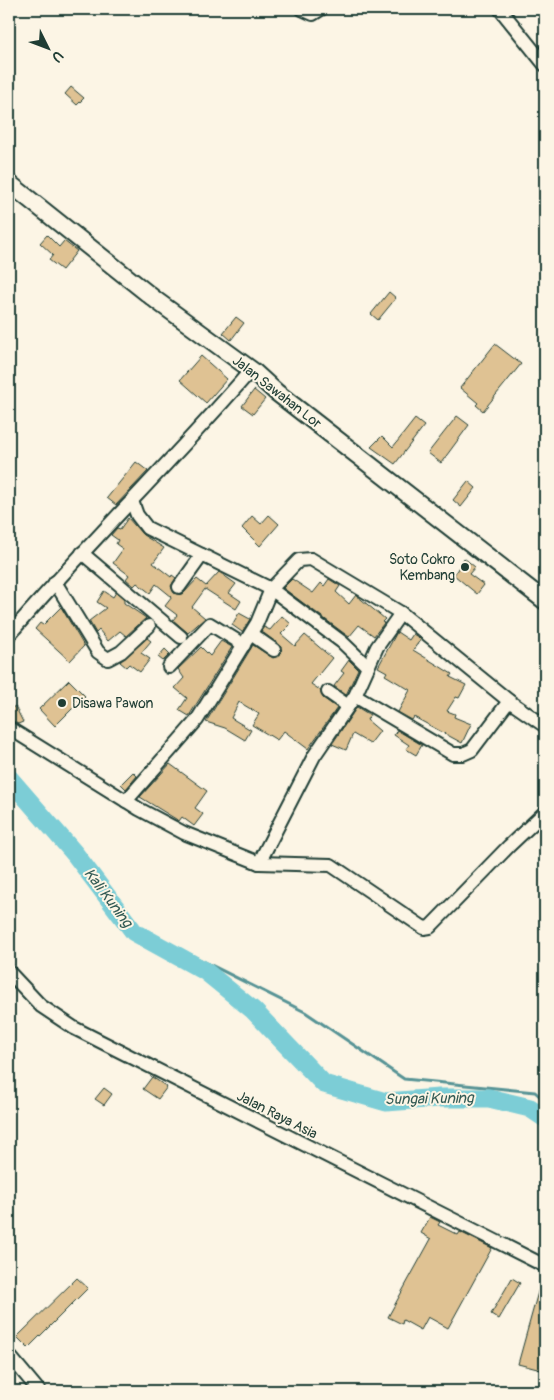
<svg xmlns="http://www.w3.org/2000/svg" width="554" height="1400" viewBox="0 0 554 1400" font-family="Pangolin,sans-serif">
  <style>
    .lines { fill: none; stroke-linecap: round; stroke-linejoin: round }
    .stream { stroke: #579395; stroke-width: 3 }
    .river { stroke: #7ccdd6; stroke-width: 19 }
    .building { fill: #dfc293; stroke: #1f3d34 }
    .minor-casing { stroke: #1f3d34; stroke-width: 16 }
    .major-casing { stroke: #1f3d34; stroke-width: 20 }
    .minor { stroke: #fcf5e5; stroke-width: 12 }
    .major { stroke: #fcf5e5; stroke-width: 16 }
    .poi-dot { fill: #1f3d34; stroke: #fcf5e5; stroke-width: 2 }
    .labels { text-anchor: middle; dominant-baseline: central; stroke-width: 4; stroke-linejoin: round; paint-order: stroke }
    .street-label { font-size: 14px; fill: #1f3d34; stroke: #fcf5e5 }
    .poi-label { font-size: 14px; fill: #1f3d34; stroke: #fcf5e5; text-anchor: end }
    .water-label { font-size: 15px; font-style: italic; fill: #325a54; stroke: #fcf5e5 }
  </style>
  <rect width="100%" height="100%" fill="#fcf5e5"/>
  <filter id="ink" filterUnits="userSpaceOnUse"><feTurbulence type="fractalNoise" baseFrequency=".02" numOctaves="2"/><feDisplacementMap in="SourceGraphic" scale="10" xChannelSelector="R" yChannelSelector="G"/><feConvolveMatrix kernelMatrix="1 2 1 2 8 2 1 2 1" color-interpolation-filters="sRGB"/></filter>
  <g filter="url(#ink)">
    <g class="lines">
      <polyline class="stream" points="132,922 137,928 305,1012 404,1079 535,1092 545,1101"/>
      <polyline class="river" points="9,778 75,854 134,932 205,971 253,1010 324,1084 386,1102 439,1098 489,1098 530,1108 545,1118"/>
    </g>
    <g class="building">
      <polygon points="71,87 84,98 77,105 65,94"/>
      <polygon points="47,235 59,247 64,241 77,251 62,270 49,260 53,255 40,243"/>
      <polygon points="389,292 396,298 378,320 371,314"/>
      <polygon points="236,317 244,323 231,340 223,333"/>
      <polygon points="495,344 521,364 483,411 476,405 478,403 460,388"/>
      <polygon points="201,356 227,379 206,403 180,380"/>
      <polygon points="254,390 265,399 253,414 242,406"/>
      <polygon points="457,416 469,425 441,463 428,453"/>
      <polygon points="415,419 424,426 395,464 371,447 382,436 393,447"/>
      <polygon points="136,462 148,471 116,505 107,498"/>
      <polygon points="468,481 476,488 461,507 453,500"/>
      <polygon points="269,515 279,524 260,546 242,528 252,516 261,524"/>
      <polygon points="128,518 143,535 164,548 153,563 171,577 172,575 176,578 171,586 174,593 183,594 197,579 206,586 219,572 236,584 229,593 241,601 236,609 205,589 192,607 205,618 188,633 173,620 177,615 165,606 172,597 156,584 150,593 137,583 134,586 126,579 129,575 113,563 123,549 116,544 118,540 111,535 117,528 120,529"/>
      <polygon points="464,558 475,567 469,574 484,585 477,594 454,575"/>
      <polygon points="292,579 313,593 321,583 324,586 329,579 340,586 336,592 349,604 356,595 385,619 382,622 384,623 374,636 359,625 349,637 283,588"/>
      <polygon points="104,591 113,597 116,592 124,599 124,603 146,618 126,636 120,631 108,641 99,630 96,633 89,621 106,608 97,602"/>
      <polygon points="61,607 84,646 70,661 35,629 40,623 43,625"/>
      <polygon points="239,613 250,619 242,632 232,625"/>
      <polygon points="282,616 291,624 281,634 295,646 305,635 332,658 311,684 320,690 323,698 337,708 308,749 284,731 277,740 252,725 259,714 239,702 231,718 251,730 245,740 225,728 206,722 253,645 273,658 280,655 281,646 261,631 264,627 270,630"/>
      <polygon points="397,632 409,640 413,634 421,639 413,650 452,674 450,677 466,685 459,698 456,697 447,711 455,714 454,717 471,724 462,743 414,717 412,720 398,712 410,690 385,675 387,672 378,667"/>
      <polygon points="147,638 151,641 141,653 150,659 140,672 129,664 126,667 120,662"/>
      <polygon points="221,641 232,647 189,716 179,710 187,698 175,688 184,678 178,669 201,647 210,656"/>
      <polygon points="165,649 170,654 163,661 158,657"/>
      <polygon points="349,660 358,669 346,695 334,686 344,673 341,671"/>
      <polygon points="69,680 85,696 55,726 39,709"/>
      <polygon points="15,706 23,722 18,724 13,721 9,713 9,710"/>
      <polygon points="357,707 370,715 367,720 380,731 370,744 353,734 346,750 332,744"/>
      <polygon points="397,730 422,745 416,755 406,749 409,745 394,735"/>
      <polygon points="170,764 207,791 195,808 203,814 194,826 182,817 179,821 140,797"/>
      <polygon points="133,772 137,776 126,789 121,784"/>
      <polygon points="152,1077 167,1087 158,1099 143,1089"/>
      <polygon points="104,1088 112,1094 104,1105 95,1099"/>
      <polygon points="430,1217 440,1222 438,1225 458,1235 460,1232 492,1248 448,1328 428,1317 421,1330 403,1320 402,1324 388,1317 431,1239 421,1233"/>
      <polygon points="543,1274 545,1274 545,1371 518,1364"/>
      <polygon points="77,1278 88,1288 28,1348 17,1337"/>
      <polygon points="512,1278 520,1283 499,1319 491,1314"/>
    </g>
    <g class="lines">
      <g class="minor-casing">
        <g id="minor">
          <polyline points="302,9 313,14 321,9"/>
          <polyline points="500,9 545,65"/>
          <polyline points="132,501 137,515 147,528 271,589 299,560 311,559 401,613 509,701 545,726"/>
          <polyline points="82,553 181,637"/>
          <polyline points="55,582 98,652 108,659 121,652 149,626"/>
          <polyline points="179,587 202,555"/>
          <polyline points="251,634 274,650"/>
          <path d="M9 635C87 544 173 461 251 370"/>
          <polyline points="169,667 210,624 244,645"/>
          <polyline points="328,692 348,706"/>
          <polyline points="355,696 453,754 463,754 472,750 509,701"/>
          <polyline points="9,728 139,809 184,833 259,863 331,865 424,928 430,927 509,846 545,812"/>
          <polyline points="126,801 197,720 257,623 271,589 342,642 368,667"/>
          <polyline points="259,863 314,756 355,696 377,647 401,613"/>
          <polyline points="9,972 41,1006 74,1028 545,1266"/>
          <polyline points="9,1355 39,1391"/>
        </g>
      </g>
      <g class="major-casing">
        <polyline id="major" points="9,183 157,301 253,371 276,392 545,601"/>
      </g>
      <use href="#minor" class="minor"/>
      <use href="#major" class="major"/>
    </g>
  </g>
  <g class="poi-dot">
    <circle cx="465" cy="567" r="5"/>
    <circle cx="62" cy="703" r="5"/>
  </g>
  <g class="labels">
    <g class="street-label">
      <text transform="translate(277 392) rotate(38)">Jalan Sawahan Lor</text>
      <text transform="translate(277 1115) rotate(27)">Jalan Raya Asia</text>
    </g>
    <g class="poi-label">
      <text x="455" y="559">Soto Cokro<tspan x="455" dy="16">Kembang</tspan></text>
      <text x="72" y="703" text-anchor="start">Disawa Pawon</text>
    </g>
    <g class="water-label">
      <text transform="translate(108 898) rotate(53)">Kali Kuning</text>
      <text transform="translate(429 1099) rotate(-1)">Sungai Kuning</text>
    </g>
  </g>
  <rect width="554" height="1400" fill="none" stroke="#fcf5e5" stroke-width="30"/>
  <rect x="15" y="15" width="524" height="1370" fill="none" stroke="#1f3d34" stroke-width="2" filter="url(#ink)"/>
  <g transform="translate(48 48) rotate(132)" stroke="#fcf5e5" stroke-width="4" paint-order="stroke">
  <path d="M0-4L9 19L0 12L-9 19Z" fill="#1f3d34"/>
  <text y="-8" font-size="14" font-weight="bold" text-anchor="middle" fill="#1f3d34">U</text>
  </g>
</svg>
